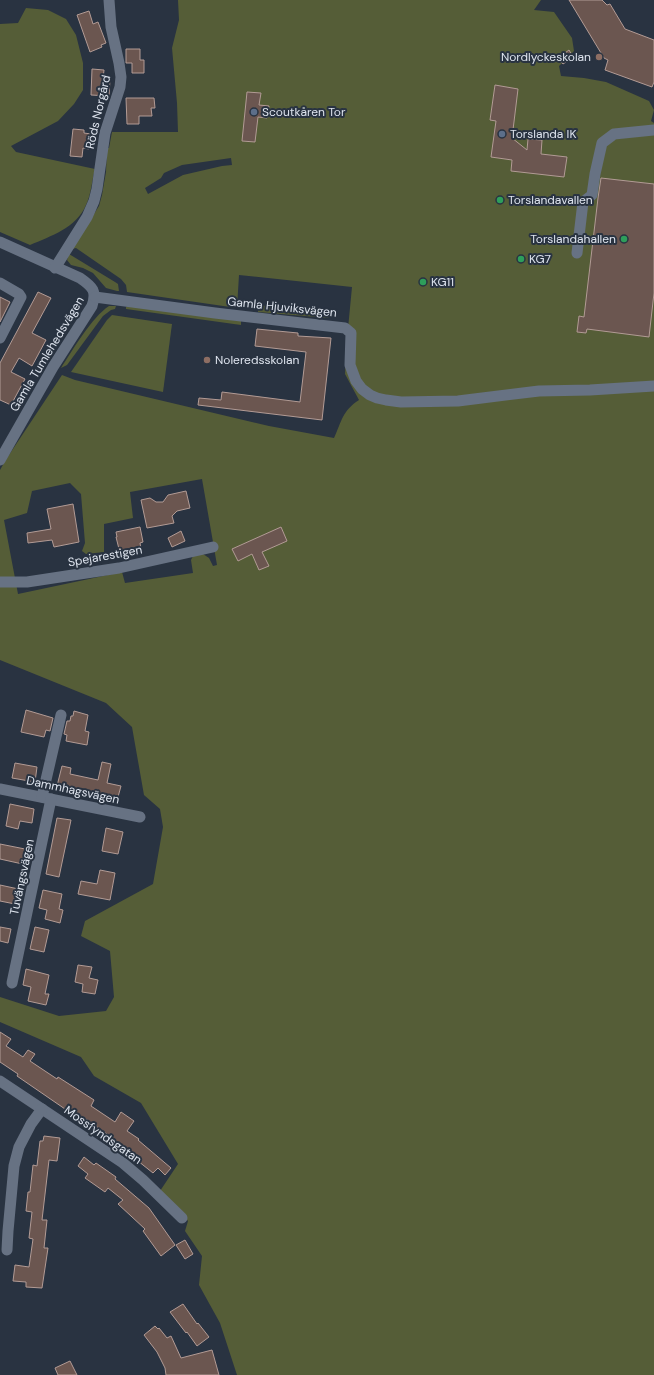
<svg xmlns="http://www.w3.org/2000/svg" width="654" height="1375" viewBox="0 0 654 1375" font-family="'DM Sans',sans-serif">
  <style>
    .green { fill: #555d37; fill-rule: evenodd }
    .building { fill: #6b5650; stroke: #b29b95 }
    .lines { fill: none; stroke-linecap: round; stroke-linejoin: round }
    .minor { stroke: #677283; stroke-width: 11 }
    .education-dot { fill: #8d6e63; stroke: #293341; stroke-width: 1.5 }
    .service-dot { fill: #5c6f8a; stroke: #293341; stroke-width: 1.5 }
    .leisure-dot { fill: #2e9e5b; stroke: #293341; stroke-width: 1.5 }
    .labels { text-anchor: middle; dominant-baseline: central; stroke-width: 4; stroke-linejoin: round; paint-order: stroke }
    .poi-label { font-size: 12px; fill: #dee4ee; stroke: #293341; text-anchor: start }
    .street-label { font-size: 12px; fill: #dee4ee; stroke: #293341 }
  </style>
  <rect width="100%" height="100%" fill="#293341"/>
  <g class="green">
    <path d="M178 0H541L534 10 554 12 572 38 574 51 559 66 561 76 584 78 606 82 649 101 654 110 651 121 654 123V1375H237L220 1323 199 1285 202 1256 185 1231 188 1221 160 1191 178 1164 141 1103 94 1076 81 1057 0 1022V997L59 1016 106 1011 114 997 110 951 81 936 85 921 153 884 163 827 160 809 144 795 132 727 106 703 0 660V470L5 461 62 375 75 380 269 426 334 438C342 421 342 411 359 400L345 374 347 339 352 287 239 275 237 308 127 292 126 285 121 279 76 248 72 249 99 206 102 195 106 172 107 148H109L112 132H178L177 103 172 48 179 20ZM231 158 232 165 222 166 183 175 148 194 145 188 161 178 164 173 182 165ZM202 479 217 565 213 566 209 558 203 554 193 556 191 560 193 573 125 583 122 572 18 594 4 520 27 513 32 491 70 483 81 494 85 543 82 551 86 554 104 552V524L133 518 130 492Z"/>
    <path d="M26 8 48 10 66 19 76 35 83 63V90L74 104 58 121 11 146 16 152 95 169C92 180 91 195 86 205 76 228 51 236 30 245L0 232V24L18 23Z"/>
    <polygon points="69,254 115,282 118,284 119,291 117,291 106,288 93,273 83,268 71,265 67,260"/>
    <polygon points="258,305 330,313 328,318 258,312"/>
    <path d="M109 306H116L115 309 111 310 103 316 67 365 61 368C72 351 92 317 109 306Z"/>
    <polygon points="128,306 241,321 241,325 126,309 126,307"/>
    <polygon points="112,315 172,324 163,392 71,372 107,320"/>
  </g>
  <g class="building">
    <polygon points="569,0 602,0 607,5 610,4 625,29 654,40 654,82 652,87 605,70 608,60 604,58"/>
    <polygon points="89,11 93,24 98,22 106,43 101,45 102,47 90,52 77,15"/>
    <polygon points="126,49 140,49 140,60 144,60 144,73 132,73 132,63 126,63"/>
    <polygon points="569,50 573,57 563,64 558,58"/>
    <polygon points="92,69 104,70 103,79 110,79 109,96 91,95"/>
    <polygon points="495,85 518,89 512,138 527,150 528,139 542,140 541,154 567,157 564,177 511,171 512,160 491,157 496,121 490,120"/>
    <polygon points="247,92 261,93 259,105 269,106 267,118 258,117 255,142 242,141"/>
    <polygon points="126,98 154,98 155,108 151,108 152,116 139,116 139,124 127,124"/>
    <polygon points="73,129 84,130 84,133 91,134 89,149 83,148 82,157 70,156"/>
    <polygon points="601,178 654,184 654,293 649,337 587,329 586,333 577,332 579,316 584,317 598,198"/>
    <polygon points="38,292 51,298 32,333 46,340 32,366 19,358 11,372 25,379 11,405 0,400 0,363"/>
    <polygon points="0,297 10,302 0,322"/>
    <polygon points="257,329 298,333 298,336 331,338 322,420 198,405 199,398 221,400 222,392 300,402 306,352 255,346"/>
    <polygon points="186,491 190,508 177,511 172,516 174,523 147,528 141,500 150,498 156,502 163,502 168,495"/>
    <polygon points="73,504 79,542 54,547 52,540 28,543 27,533 51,529 47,509"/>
    <polygon points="140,527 143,542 140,543 141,549 120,553 116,537 117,537 116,532"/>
    <polygon points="281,527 287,541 262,552 269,566 259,570 252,554 238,561 232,549"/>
    <polygon points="181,531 185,541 172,547 168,538"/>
    <polygon points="26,710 53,718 50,731 46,730 44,737 21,732"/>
    <polygon points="74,711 88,715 85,731 89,732 87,745 66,741 67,735 64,734 67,721 70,721 71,716 73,716"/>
    <polygon points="102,762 111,764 107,783 121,786 118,797 57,786 62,766 71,768 70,774 98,780"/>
    <polygon points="15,763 37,767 35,782 12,778"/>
    <polygon points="10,804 34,809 32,823 20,821 18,829 6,826"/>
    <polygon points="57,818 71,820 59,877 46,874"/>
    <polygon points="106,828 123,832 118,854 102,851"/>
    <polygon points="0,844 30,850 27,865 0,859"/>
    <polygon points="100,870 115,873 110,900 78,894 81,881 97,884"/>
    <polygon points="0,885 23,890 20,905 0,901"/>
    <polygon points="43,890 62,894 59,909 63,910 60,923 45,919 47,910 39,908"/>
    <polygon points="0,927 11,929 8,943 0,941"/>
    <polygon points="35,927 49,930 44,952 30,949"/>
    <polygon points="78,965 92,967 89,978 98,980 95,994 82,992 83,984 75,982"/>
    <polygon points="26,969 49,975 45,994 49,994 46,1005 28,1001 31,987 23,985"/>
    <polygon points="0,1032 11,1039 6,1046 23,1057 28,1050 35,1054 30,1061 57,1079 58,1077 94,1100 91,1106 115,1122 121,1112 134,1121 127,1131 139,1139 138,1140 171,1168 165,1175 158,1168 153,1173 138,1161 139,1160 105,1138 107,1134 83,1117 81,1120 17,1076 18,1074 0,1062"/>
    <polygon points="44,1136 60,1138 57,1161 49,1160 42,1220 47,1220 44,1248 48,1248 42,1288 26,1287 26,1282 13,1281 15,1265 29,1267 33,1239 29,1238 32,1212 26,1211 28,1192 30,1192 33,1165 37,1166 40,1141 43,1141"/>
    <polygon points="84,1157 94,1165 96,1163 116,1177 115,1179 149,1208 175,1245 161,1256 143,1231 145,1229 118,1204 123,1200 108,1188 105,1192 85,1178 88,1174 78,1166"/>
    <polygon points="185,1240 193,1254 185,1259 176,1245"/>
    <polygon points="183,1304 197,1324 198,1323 209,1337 197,1346 187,1332 186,1333 170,1312"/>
    <polygon points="155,1326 158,1329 159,1328 167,1338 171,1336 181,1358 212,1350 219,1375 166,1375 165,1368 157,1352 144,1335"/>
    <polygon points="70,1361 77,1375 58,1375 55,1368"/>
  </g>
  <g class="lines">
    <g class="minor">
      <path d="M0 242 80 278C93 287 97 291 92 306L53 367 0 460"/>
      <polyline points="577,253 583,202 592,195 595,174 602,143 614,134 654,130"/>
      <polyline points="55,268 87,217 94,201 97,189 105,133 120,87 121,77 119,63 111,27 109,0"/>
      <polyline points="0,283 19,294 21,297 0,338"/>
      <polyline points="95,297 215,313 345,328 351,333 350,365 356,381 362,389 370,395 377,398 386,400 401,402 458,401 539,391 590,390 654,386"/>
      <polyline points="0,582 27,582 119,568 213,547"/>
      <polyline points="0,789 140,817"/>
      <polyline points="42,797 61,715"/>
      <polyline points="12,983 51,799"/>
      <polyline points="0,1081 123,1163 143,1180 182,1218"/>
      <polyline points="7,1250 8,1231 14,1166 19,1147 31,1124 42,1109"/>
    </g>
  </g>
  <g class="education-dot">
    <circle cx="599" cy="57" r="4"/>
    <circle cx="207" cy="360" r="4"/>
  </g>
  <g class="service-dot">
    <circle cx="254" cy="112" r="4"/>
    <circle cx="502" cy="134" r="4"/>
  </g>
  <g class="leisure-dot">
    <circle cx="500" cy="200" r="4"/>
    <circle cx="624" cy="239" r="4"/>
    <circle cx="521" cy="259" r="4"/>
    <circle cx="423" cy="282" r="4"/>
  </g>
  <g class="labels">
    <g class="poi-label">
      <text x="591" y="57" text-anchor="end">Nordlyckeskolan</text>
      <text x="262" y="112">Scoutkåren Tor</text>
      <text x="510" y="134">Torslanda IK</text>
      <text x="508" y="200">Torslandavallen</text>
      <text x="616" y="239" text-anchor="end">Torslandahallen</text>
      <text x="529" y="259">KG7</text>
      <text x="431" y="282">KG11</text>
      <text x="215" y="360">Noleredsskolan</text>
    </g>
    <g class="street-label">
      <text transform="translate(98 112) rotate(-77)">Röds Norgård</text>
      <text transform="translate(282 307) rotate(6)">Gamla Hjuviksvägen</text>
      <text transform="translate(47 354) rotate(-59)">Gamla Tumlehedsvägen</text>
      <text transform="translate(105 556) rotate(-10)">Spejarestigen</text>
      <text transform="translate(73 790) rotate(12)">Dammhagsvägen</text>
      <text transform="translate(22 877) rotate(-78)">Tuvängsvägen</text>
      <text transform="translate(103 1135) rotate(35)">Mossfyndsgatan</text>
    </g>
  </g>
</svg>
